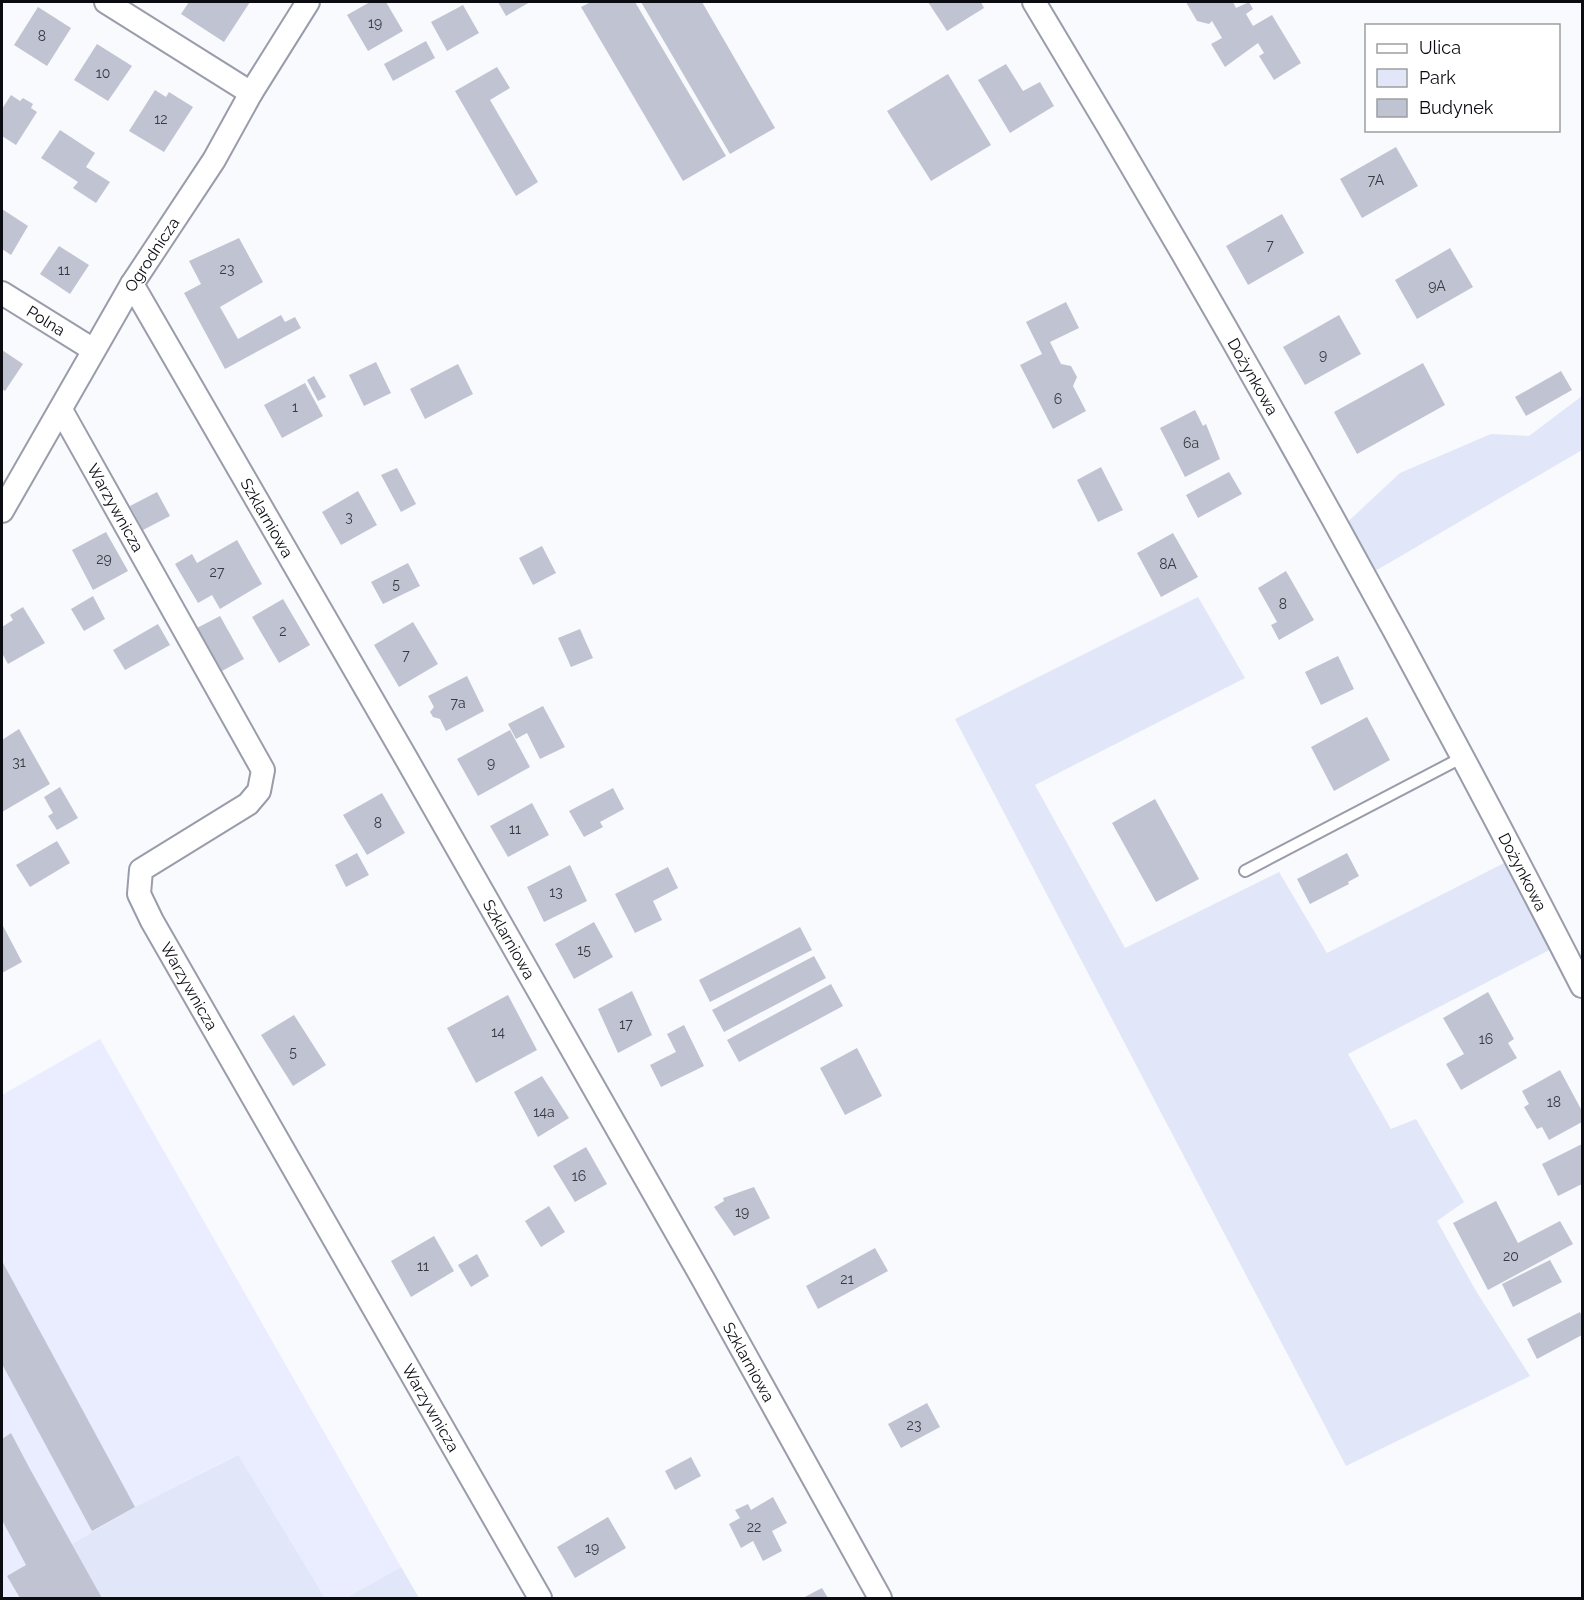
<svg xmlns="http://www.w3.org/2000/svg" width="1584" height="1600" viewBox="0 0 1584 1600" font-family="Raleway,sans-serif">
  <style>
    .built { fill: #e9edff }
    .green { fill: #e1e6f8 }
    .building { fill: #c0c4d2 }
    .lines { fill: none; stroke-linecap: round; stroke-linejoin: round }
    .lane-casing { stroke: #999caa; stroke-width: 14 }
    .street-casing { stroke: #999caa; stroke-width: 26 }
    .lane { stroke: #fff; stroke-width: 10 }
    .street { stroke: #fff; stroke-width: 22 }
    .labels { text-anchor: middle; dominant-baseline: central; stroke-width: 5; stroke-linejoin: round; paint-order: stroke }
    .number-label { font-size: 14px; fill: #383a41 }
    .street-label { font-size: 16px; fill: #0b0c11; stroke: #fff }
  </style>
  <rect width="100%" height="100%" fill="#f9fafd"/>
  <polygon class="built" points="100,1039 401,1567 346,1598 325,1598 237,1455 135,1507 72,1544 102,1598 2,1598 2,1095"/>
  <g class="green">
    <polygon points="1582,396 1582,450 1365,577 1339,530 1400,473 1491,434 1529,436"/>
    <polygon points="1198,597 1245,678 1035,785 1125,948 1279,872 1327,953 1516,857 1561,944 1348,1054 1391,1129 1416,1119 1464,1202 1437,1221 1476,1291 1530,1376 1346,1466 955,719"/>
    <polygon points="238,1455 325,1598 102,1598 72,1544 135,1507"/>
    <polygon points="401,1567 419,1598 346,1598"/>
  </g>
  <g class="building">
    <polygon points="189,2 250,2 224,42 181,14"/>
    <polygon points="370,2 386,2 403,31 368,51 347,15"/>
    <polygon points="498,2 530,2 506,16"/>
    <polygon points="591,2 635,2 726,156 683,181 581,7"/>
    <polygon points="641,2 702,2 775,128 730,154"/>
    <polygon points="928,2 981,2 984,8 947,31"/>
    <polygon points="1186,2 1233,2 1236,8 1249,2 1253,9 1246,14 1253,26 1272,15 1301,63 1274,80 1259,56 1264,53 1258,43 1225,67 1211,44 1222,38 1212,21 1209,24 1197,21"/>
    <polygon points="463,5 479,33 447,51 431,22"/>
    <polygon points="38,7 71,28 47,66 14,45"/>
    <polygon points="426,41 435,58 393,81 384,64"/>
    <polygon points="97,44 132,66 108,101 74,80"/>
    <polygon points="1006,64 1023,91 1040,82 1054,106 1010,133 978,80"/>
    <polygon points="497,67 510,88 490,100 538,182 516,196 455,91"/>
    <polygon points="948,74 991,145 931,181 887,111"/>
    <polygon points="155,90 166,97 169,92 193,107 164,152 129,131"/>
    <polygon points="11,95 20,101 23,98 33,104 31,108 37,112 16,145 2,136 2,109"/>
    <polygon points="60,130 95,153 86,167 110,182 96,203 73,188 78,182 41,158"/>
    <polygon points="1396,147 1418,186 1362,218 1340,179"/>
    <polygon points="2,209 28,226 11,255 2,249"/>
    <polygon points="1282,214 1304,253 1248,285 1226,246"/>
    <polygon points="239,238 263,282 220,307 238,339 281,315 285,322 295,317 301,328 225,369 184,293 201,284 189,261"/>
    <polygon points="59,246 89,265 70,294 40,274"/>
    <polygon points="1450,248 1473,287 1417,319 1395,280"/>
    <polygon points="1066,302 1079,328 1050,342 1061,364 1071,366 1077,377 1073,386 1086,411 1053,429 1020,365 1042,354 1026,322"/>
    <polygon points="1339,315 1361,354 1305,385 1283,347"/>
    <polygon points="2,350 23,364 5,391 2,389"/>
    <polygon points="376,362 391,393 364,406 349,375"/>
    <polygon points="1423,363 1445,405 1357,454 1334,412"/>
    <polygon points="458,364 473,394 425,419 410,389"/>
    <polygon points="1561,371 1572,390 1526,416 1515,397"/>
    <polygon points="314,376 326,397 318,401 307,380"/>
    <polygon points="305,383 323,416 282,438 264,405"/>
    <polygon points="1195,410 1203,426 1206,424 1220,459 1185,477 1160,428"/>
    <polygon points="1101,467 1123,510 1098,522 1077,480"/>
    <polygon points="397,468 416,504 401,512 381,475"/>
    <polygon points="1229,472 1242,494 1198,518 1186,495"/>
    <polygon points="358,491 377,525 341,545 322,512"/>
    <polygon points="157,492 170,516 143,530 130,506"/>
    <polygon points="106,532 128,571 93,590 72,550"/>
    <polygon points="1173,533 1198,577 1161,597 1137,553"/>
    <polygon points="237,540 262,584 220,609 212,595 198,603 175,564 192,554 197,563"/>
    <polygon points="542,546 556,573 533,585 519,558"/>
    <polygon points="408,563 420,586 383,604 371,582"/>
    <polygon points="1286,571 1314,620 1279,640 1271,625 1277,622 1258,588"/>
    <polygon points="93,596 105,619 84,631 71,609"/>
    <polygon points="283,599 310,645 279,663 252,617"/>
    <polygon points="23,607 45,643 8,664 2,653 2,627 13,620 10,615"/>
    <polygon points="220,616 244,659 222,671 197,628"/>
    <polygon points="413,622 438,664 399,687 374,645"/>
    <polygon points="158,624 170,645 125,670 113,650"/>
    <polygon points="580,629 593,658 571,667 558,638"/>
    <polygon points="1338,656 1354,689 1321,705 1305,672"/>
    <polygon points="467,676 484,711 446,731 440,719 433,717 430,712 434,707 428,696"/>
    <polygon points="543,706 565,747 540,759 527,733 516,739 508,724"/>
    <polygon points="1367,717 1390,760 1334,791 1311,747"/>
    <polygon points="19,729 50,784 2,812 2,740"/>
    <polygon points="510,730 530,767 478,796 457,759"/>
    <polygon points="60,787 78,818 57,830 48,816 53,813 44,797"/>
    <polygon points="613,788 624,809 600,822 603,827 584,837 569,811"/>
    <polygon points="382,793 405,833 367,855 343,815"/>
    <polygon points="1155,799 1199,879 1156,902 1112,823"/>
    <polygon points="532,803 549,835 508,857 490,826"/>
    <polygon points="57,841 70,863 30,887 16,865"/>
    <polygon points="357,853 369,875 346,887 335,865"/>
    <polygon points="1347,853 1359,876 1348,882 1349,884 1310,904 1297,879"/>
    <polygon points="570,865 587,901 544,922 527,887"/>
    <polygon points="668,867 678,888 653,901 662,920 635,933 615,894"/>
    <polygon points="594,922 613,957 574,979 555,944"/>
    <polygon points="2,924 22,962 2,973"/>
    <polygon points="800,927 812,950 710,1002 699,980"/>
    <polygon points="814,956 826,978 724,1032 712,1010"/>
    <polygon points="831,984 843,1006 739,1062 727,1040"/>
    <polygon points="632,991 652,1035 618,1053 598,1009"/>
    <polygon points="1488,992 1514,1039 1508,1043 1517,1058 1461,1090 1446,1064 1464,1054 1443,1018"/>
    <polygon points="508,995 537,1050 476,1083 447,1028"/>
    <polygon points="294,1015 326,1065 293,1086 261,1035"/>
    <polygon points="684,1025 704,1066 661,1087 650,1065 676,1052 667,1034"/>
    <polygon points="857,1048 882,1096 845,1115 820,1068"/>
    <polygon points="1560,1070 1582,1111 1582,1122 1549,1140 1542,1127 1537,1129 1524,1107 1529,1104 1522,1091"/>
    <polygon points="542,1076 569,1118 538,1137 514,1092"/>
    <polygon points="1582,1144 1582,1184 1558,1196 1542,1164"/>
    <polygon points="586,1147 607,1184 575,1202 553,1166"/>
    <polygon points="754,1187 770,1218 734,1236 714,1207 724,1201 723,1198"/>
    <polygon points="1496,1201 1518,1243 1560,1221 1573,1244 1488,1290 1453,1223"/>
    <polygon points="549,1206 565,1232 541,1247 525,1221"/>
    <polygon points="434,1236 454,1271 411,1297 391,1261"/>
    <polygon points="875,1248 888,1271 818,1309 806,1286"/>
    <polygon points="477,1254 489,1276 471,1287 458,1265"/>
    <polygon points="1550,1260 1562,1282 1513,1307 1502,1284"/>
    <polygon points="2,1261 135,1507 92,1531 2,1364"/>
    <polygon points="1580,1312 1582,1317 1582,1335 1537,1359 1527,1339"/>
    <polygon points="927,1403 940,1427 901,1448 888,1424"/>
    <polygon points="11,1433 30,1469 102,1598 20,1598 7,1576 26,1565 2,1520 2,1439"/>
    <polygon points="691,1457 701,1476 675,1490 665,1471"/>
    <polygon points="773,1497 787,1523 772,1531 782,1551 763,1561 753,1541 741,1548 729,1524 740,1518 735,1510 748,1504 751,1510"/>
    <polygon points="608,1517 626,1548 575,1578 557,1547"/>
    <polygon points="822,1588 828,1598 803,1598 818,1590"/>
  </g>
  <g class="lines">
    <g class="lane-casing">
      <polyline id="lane" points="1245,871 1463,757"/>
    </g>
    <g class="street-casing">
      <g id="street">
        <polyline points="106,2 251,93"/>
        <path id="s1" d="M1034 2C1228 323 1411 652 1582 986"/>
        <path id="s2" d="M132 284 406 758 703 1279 880 1598"/>
        <path id="s3" d="M2 293 92 349"/>
        <path id="s4" d="M61 410 263 770 259 791 248 804 141 870 139 894 152 921 540 1598"/>
        <path id="s5" d="M2 511 132 284 214 160 251 93 308 2"/>
      </g>
    </g>
    <use href="#lane" class="lane"/>
    <use href="#street" class="street"/>
  </g>
  <g class="labels">
    <g class="number-label">
      <text x="375" y="23">19</text>
      <text x="42" y="36">8</text>
      <text x="103" y="73">10</text>
      <text x="161" y="119">12</text>
      <text x="1376" y="180">7A</text>
      <text x="1270" y="245">7</text>
      <text x="227" y="269">23</text>
      <text x="64" y="270">11</text>
      <text x="1437" y="286">9A</text>
      <text x="1323" y="355">9</text>
      <text x="1058" y="399">6</text>
      <text x="295" y="407">1</text>
      <text x="1191" y="443">6a</text>
      <text x="349" y="517">3</text>
      <text x="104" y="559">29</text>
      <text x="1168" y="564">8A</text>
      <text x="217" y="572">27</text>
      <text x="396" y="584">5</text>
      <text x="1283" y="604">8</text>
      <text x="283" y="631">2</text>
      <text x="406" y="655">7</text>
      <text x="458" y="703">7a</text>
      <text x="19" y="762">31</text>
      <text x="491" y="763">9</text>
      <text x="378" y="823">8</text>
      <text x="515" y="829">11</text>
      <text x="556" y="892">13</text>
      <text x="584" y="950">15</text>
      <text x="626" y="1024">17</text>
      <text x="498" y="1032">14</text>
      <text x="1486" y="1039">16</text>
      <text x="293" y="1052">5</text>
      <text x="1554" y="1102">18</text>
      <text x="544" y="1112">14a</text>
      <text x="579" y="1176">16</text>
      <text x="742" y="1212">19</text>
      <text x="1511" y="1256">20</text>
      <text x="423" y="1266">11</text>
      <text x="847" y="1279">21</text>
      <text x="914" y="1425">23</text>
      <text x="754" y="1527">22</text>
      <text x="592" y="1548">19</text>
    </g>
    <g class="street-label">
      <text stroke="none"><textPath href="#s5" startOffset="297">Ogrodnicza</textPath></text>
      <text stroke="none"><textPath href="#s3" startOffset="52">Polna</textPath></text>
      <text stroke="none"><textPath href="#s1" startOffset="434">Dożynkowa</textPath></text>
      <text stroke="none"><textPath href="#s4" startOffset="112">Warzywnicza</textPath></text>
      <text stroke="none"><textPath href="#s2" startOffset="270">Szklarniowa</textPath></text>
      <text stroke="none"><textPath href="#s1" startOffset="998">Dożynkowa</textPath></text>
      <text stroke="none"><textPath href="#s2" startOffset="756">Szklarniowa</textPath></text>
      <text stroke="none"><textPath href="#s4" startOffset="706">Warzywnicza</textPath></text>
      <text stroke="none"><textPath href="#s2" startOffset="1242">Szklarniowa</textPath></text>
      <text stroke="none"><textPath href="#s4" startOffset="1192">Warzywnicza</textPath></text>
    </g>
  </g>
  <rect width="1584" height="1600" fill="none" stroke="#0b0c11" stroke-width="6"/>
  <rect x="1365" y="24" width="195" height="108" fill="#ffffff" stroke="#9d9ea0" stroke-width="1.5"/>
  <rect x="1377" y="44" width="30" height="9" fill="#ffffff" stroke="#9d9ea0" stroke-width="1.5"/>
  <text x="1419" y="54" font-size="18" fill="#0b0c11">Ulica</text>
  <rect x="1377" y="69" width="30" height="18" fill="#e1e6f8" stroke="#9d9ea0" stroke-width="1.5"/>
  <text x="1419" y="84" font-size="18" fill="#0b0c11">Park</text>
  <rect x="1377" y="99" width="30" height="18" fill="#c0c4d2" stroke="#9d9ea0" stroke-width="1.5"/>
  <text x="1419" y="114" font-size="18" fill="#0b0c11">Budynek</text>
</svg>
